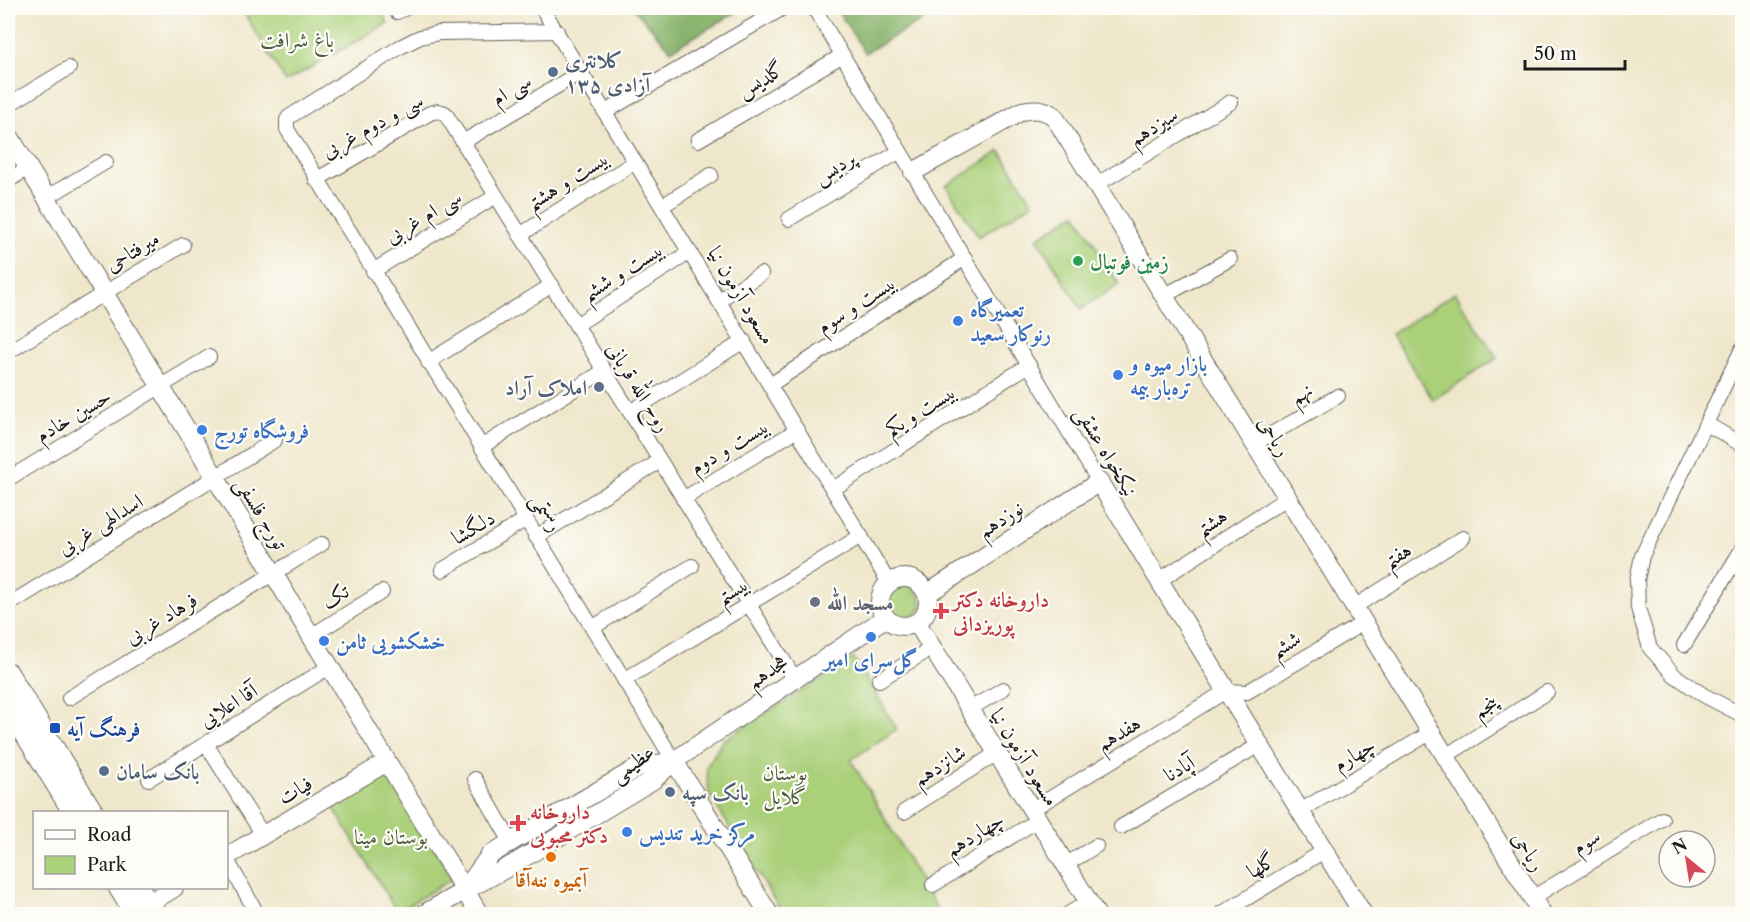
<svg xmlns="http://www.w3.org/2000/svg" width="1750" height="922" viewBox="0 0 1750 922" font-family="'Libre Caslon Text',Amiri,serif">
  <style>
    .green { fill: #aad07a; stroke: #63764b; stroke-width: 1.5 }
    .forest { fill: #87b26a; stroke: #526743; stroke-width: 1.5 }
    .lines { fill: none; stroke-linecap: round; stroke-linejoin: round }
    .minor-casing { stroke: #666359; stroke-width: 16 }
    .tertiary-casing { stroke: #666359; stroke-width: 20 }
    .secondary-casing { stroke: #666359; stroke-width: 22 }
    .minor { stroke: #fff; stroke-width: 14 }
    .tertiary { stroke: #fff; stroke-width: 18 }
    .secondary { stroke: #fff; stroke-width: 20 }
    .service-dot { fill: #5c6f8a; stroke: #fdfcf7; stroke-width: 2 }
    .leisure-dot { fill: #2e9e5b; stroke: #fdfcf7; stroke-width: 2 }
    .shop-dot { fill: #3f7fe0; stroke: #fdfcf7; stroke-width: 2 }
    .worship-dot { fill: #6b7280; stroke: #fdfcf7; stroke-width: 2 }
    .health-dot { fill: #e0444e; stroke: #fdfcf7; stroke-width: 2 }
    .transit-dot { fill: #1a4fb4; stroke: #fdfcf7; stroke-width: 2 }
    .food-dot { fill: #e8710a; stroke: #fdfcf7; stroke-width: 2 }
    .labels { text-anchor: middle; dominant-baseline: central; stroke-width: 4.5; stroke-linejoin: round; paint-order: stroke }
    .park-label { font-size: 21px; fill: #4e5b3d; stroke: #fdfcf7 }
    .service-label { font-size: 21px; font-weight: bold; fill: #4e5e75; stroke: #fdfcf7; text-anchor: start }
    .street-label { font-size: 21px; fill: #1c1c1c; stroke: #fdfcf7 }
    .leisure-label { font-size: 21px; font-weight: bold; fill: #27864d; stroke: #fdfcf7; text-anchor: start }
    .shop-label { font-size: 21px; font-weight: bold; fill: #366cbe; stroke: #fdfcf7; text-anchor: start }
    .health-label { font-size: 21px; font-weight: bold; fill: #be3a42; stroke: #fdfcf7; text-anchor: start }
    .worship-label { font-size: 21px; font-weight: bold; fill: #5b616d; stroke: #fdfcf7; text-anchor: start }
    .transit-label { font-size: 21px; font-weight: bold; fill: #164399; stroke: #fdfcf7; text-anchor: start }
    .food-label { font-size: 21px; font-weight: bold; fill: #c56008; stroke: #fdfcf7 }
  </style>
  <rect width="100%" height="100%" fill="#fdfcf7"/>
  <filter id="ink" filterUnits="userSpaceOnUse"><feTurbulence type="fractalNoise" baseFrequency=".0167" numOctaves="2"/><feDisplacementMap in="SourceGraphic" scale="12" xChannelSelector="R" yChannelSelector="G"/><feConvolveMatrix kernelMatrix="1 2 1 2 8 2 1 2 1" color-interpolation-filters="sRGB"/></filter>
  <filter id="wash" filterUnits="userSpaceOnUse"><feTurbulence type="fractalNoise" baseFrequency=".008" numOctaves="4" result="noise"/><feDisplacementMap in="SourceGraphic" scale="24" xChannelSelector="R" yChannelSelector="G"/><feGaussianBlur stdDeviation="1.35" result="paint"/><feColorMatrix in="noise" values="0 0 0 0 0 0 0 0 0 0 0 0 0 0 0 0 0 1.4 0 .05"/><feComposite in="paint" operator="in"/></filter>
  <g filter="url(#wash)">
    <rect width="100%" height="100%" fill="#efe7cb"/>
    <g class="green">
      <polygon points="241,8 379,8 388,23 286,82"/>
      <polygon points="1000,151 1033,203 979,237 946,186"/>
      <polygon points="1076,213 1119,284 1081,309 1037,238"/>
      <polygon points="1455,293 1497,358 1433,400 1391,334"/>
      <circle cx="904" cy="602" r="17"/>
      <polygon points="854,658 897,729 851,760 940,914 783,914 709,794 706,768 723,740"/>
      <polygon points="389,766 452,879 397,912 330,802"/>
    </g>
    <g class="forest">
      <polygon points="633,8 744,8 671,50"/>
      <polygon points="836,8 944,8 865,53"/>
    </g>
  </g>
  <g filter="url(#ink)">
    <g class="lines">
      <g class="minor-casing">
        <g id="minor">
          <polyline points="542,8 889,583"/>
          <polyline points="814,8 1099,482"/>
          <polyline points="397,12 406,8"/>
          <polyline points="557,31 439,33 420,37 400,47 289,117 287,120 287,129 674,761"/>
          <polyline points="8,105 69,68"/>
          <polyline points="605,112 783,8"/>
          <polyline points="698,140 843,55"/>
          <polyline points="463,142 581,72"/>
          <polyline points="316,180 430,113 438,111 445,113 795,679"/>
          <polyline points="8,181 28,168"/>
          <polyline points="1096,185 1231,102"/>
          <polyline points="46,198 106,162"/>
          <polyline points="662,206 711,175"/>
          <polyline points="789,219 900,151"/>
          <polyline points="520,235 635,162"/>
          <polyline points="373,271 496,196"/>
          <polyline points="1164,296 1230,259"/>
          <polyline points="719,300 761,274"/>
          <polyline points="576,325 690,252"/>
          <polyline points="1742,349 1642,556 1637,580 1638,608 1650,648 1674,675 1705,696 1742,715"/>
          <polyline points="8,352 183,245"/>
          <polyline points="428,362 552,285"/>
          <polyline points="770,385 965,258"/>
          <polyline points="630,412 744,341"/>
          <polyline points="1707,424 1742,445"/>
          <polyline points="1254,444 1338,396"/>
          <polyline points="481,447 604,371"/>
          <polyline points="8,479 209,357"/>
          <polyline points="833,489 1029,365"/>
          <polyline points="683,499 797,430"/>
          <polyline points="536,537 660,461"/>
          <polyline points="442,570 525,520"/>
          <polyline points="1158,581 1287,498"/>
          <polyline points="8,605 275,440"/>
          <polyline points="1354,607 1463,538"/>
          <polyline points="592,628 692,566"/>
          <polyline points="311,636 382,592"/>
          <polyline points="1684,645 1742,549"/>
          <polyline points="624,680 861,536"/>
          <polyline points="879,680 932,648"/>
          <polyline points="69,698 322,544"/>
          <polyline points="970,709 1003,689"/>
          <polyline points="206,744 263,835"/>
          <polyline points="1444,757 1547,692"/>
          <polyline points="149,779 329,667"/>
          <polyline points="475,779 511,842"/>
          <polyline points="1031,810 1226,691 1247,692 1363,623"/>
          <polyline points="1300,811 1430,733"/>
          <polyline points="904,812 997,753"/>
          <polyline points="1121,827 1259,745"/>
          <polyline points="226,858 254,908"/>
          <polyline points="1065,865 1096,846"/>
          <polyline points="933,885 1038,820"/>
          <polyline points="1532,898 1662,819"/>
          <polyline points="1068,914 1088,902"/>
          <polyline points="1221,914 1324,851"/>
        </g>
      </g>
      <g class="tertiary-casing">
        <g id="tertiary">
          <polyline points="8,134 479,914"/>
          <path d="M913 172 1022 111C1035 108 1043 109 1054 116L1542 914"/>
          <circle cx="904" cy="602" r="24"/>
          <polyline points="927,594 1099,482 1363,914"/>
          <polyline points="917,623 1096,914"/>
          <polyline points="674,761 769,914"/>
          <polyline points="226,857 387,762"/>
          <polyline points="467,887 490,855 511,842 639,767 674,761"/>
          <polyline points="149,903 174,888"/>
          <polyline points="424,914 464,891 505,869 653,780 674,761 885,618"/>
        </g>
      </g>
      <g class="secondary-casing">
        <g id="secondary">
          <polyline points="8,673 93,812"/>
          <polyline points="8,706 73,812"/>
          <polyline points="119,888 135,914"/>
          <polyline points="139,888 155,914"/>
        </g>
      </g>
      <use href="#minor" class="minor"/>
      <use href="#tertiary" class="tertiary"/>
      <use href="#secondary" class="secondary"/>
    </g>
  </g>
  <g class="service-dot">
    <circle cx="553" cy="72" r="6"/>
    <circle cx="599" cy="387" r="6"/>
    <circle cx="104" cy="771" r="6"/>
    <circle cx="670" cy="792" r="6"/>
  </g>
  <circle class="leisure-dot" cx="1078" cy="261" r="6"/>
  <g class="shop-dot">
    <circle cx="958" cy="321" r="6"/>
    <circle cx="1118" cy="375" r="6"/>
    <circle cx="202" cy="430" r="6"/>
    <circle cx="871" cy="637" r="6"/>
    <circle cx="324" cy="641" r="6"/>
    <circle cx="627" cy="832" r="6"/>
  </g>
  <circle class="worship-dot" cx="815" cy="602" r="6"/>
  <g class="health-dot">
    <path d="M938 602h6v6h6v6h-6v6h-6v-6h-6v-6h6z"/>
    <path d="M515 814h6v6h6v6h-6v6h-6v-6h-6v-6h6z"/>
  </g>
  <rect class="transit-dot" x="49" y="722" width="12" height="12" rx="3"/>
  <circle class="food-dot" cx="551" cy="857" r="6"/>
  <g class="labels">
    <g class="park-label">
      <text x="297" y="39">باغ شرافت</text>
      <text x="785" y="772">بوستان<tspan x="785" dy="24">گلایل</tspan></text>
      <text x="391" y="836">بوستان مینا</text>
    </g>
    <g class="service-label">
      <text x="565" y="60">کلانتری<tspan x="565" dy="24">۱۳۵ آزادی</tspan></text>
      <text x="587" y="387" text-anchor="end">املاک آراد</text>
      <text x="116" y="771">بانک سامان</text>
      <text x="682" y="792">بانک سپه</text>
    </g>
    <g class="street-label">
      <text transform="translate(760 79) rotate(-30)">گلدیس</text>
      <text transform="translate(511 89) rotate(-31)">سی ام</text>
      <text transform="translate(372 125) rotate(-29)">سی و دوم غربی</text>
      <text transform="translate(1153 126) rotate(-32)">سیزدهم</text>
      <text transform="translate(834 167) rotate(-31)">پردیس</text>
      <text transform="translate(567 180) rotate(-32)">بیست و هشتم</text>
      <text transform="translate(423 216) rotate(-31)">سی ام غربی</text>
      <text transform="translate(132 251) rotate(-31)">میرفتاحی</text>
      <text transform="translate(622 271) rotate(-32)">بیست و ششم</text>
      <text transform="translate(742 295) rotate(59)">مسعود آزمون نیا</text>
      <text transform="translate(856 304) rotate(-33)">بیست و سوم</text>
      <text transform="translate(639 387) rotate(58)">روح الله قربانی</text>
      <text transform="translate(1301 393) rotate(-30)">نهم</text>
      <text transform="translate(920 410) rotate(-32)">بیست و یکم</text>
      <text transform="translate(73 415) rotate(-31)">حسین خادم</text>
      <text transform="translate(1275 436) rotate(59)">ریاحی</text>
      <text transform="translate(729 446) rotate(-31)">بیست و دوم</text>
      <text transform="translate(1107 451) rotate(59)">نیکخواه عشقی</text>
      <text transform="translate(547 512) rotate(58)">رستمی</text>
      <text transform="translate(262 513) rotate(59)">تورج فلسفی</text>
      <text transform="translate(1000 519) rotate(-33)">نوزدهم</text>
      <text transform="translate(1211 522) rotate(-33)">هشتم</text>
      <text transform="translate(100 524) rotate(-32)">اسدالهی غربی</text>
      <text transform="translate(473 527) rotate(-31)">دلگشا</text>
      <text transform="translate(1397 555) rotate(-32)">هفتم</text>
      <text transform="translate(732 590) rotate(-31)">بیستم</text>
      <text transform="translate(335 596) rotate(-32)">تک</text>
      <text transform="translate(161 618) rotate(-31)">فرهاد غربی</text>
      <text transform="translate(1285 644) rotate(-31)">ششم</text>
      <text transform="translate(767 671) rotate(-34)">هجدهم</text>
      <text transform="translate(228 705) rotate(-32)">آقا اعلایی</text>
      <text transform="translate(1485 706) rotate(-32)">پنجم</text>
      <text transform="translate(1118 733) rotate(-31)">هفدهم</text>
      <text transform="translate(1354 754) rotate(-31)">چهارم</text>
      <text transform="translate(1025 757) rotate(58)">مسعود آزمون نیا</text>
      <text transform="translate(632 763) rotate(-36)">عظیمی</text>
      <text transform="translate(939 765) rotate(-32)">شانزدهم</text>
      <text transform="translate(1179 768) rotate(-31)">آپادنا</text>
      <text transform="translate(295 790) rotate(-31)">فیات</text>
      <text transform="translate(974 834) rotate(-32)">چهاردهم</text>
      <text transform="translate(1586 841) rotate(-32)">سوم</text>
      <text transform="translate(1529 851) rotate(58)">ریاحی</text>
      <text transform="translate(1261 865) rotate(-31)">گلها</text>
    </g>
    <g class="leisure-label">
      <text x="1090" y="261">زمین فوتبال</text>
    </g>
    <g class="shop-label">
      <text x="970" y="309">تعمیرگاه<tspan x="970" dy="24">رنوکار سعید</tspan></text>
      <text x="1130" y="363">بازار میوه و<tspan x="1130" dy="24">تره‌بار بیمه</tspan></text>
      <text x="214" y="430">فروشگاه تورج</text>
      <text x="336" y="641">خشکشویی ثامن</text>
      <text x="871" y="659" text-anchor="middle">گل‌سرای امیر</text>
      <text x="639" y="832">مرکز خرید تندیس</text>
    </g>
    <g class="health-label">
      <text x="953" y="599">داروخانه دکتر<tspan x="953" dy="24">پوریزدانی</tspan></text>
      <text x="530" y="811">داروخانه<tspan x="530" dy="24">دکتر محبوبی</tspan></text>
    </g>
    <g class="worship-label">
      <text x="827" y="602">مسجد الله</text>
    </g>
    <g class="transit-label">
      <text x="67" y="728">فرهنگ آیه</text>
    </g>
    <g class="food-label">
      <text x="551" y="879">آبمیوه ننه‌آقا</text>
    </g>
  </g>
  <rect width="1750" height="922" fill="none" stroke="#fdfcf7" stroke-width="30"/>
  <rect x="33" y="811" width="195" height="78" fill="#fdfcf7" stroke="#a3a29f" stroke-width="1.5"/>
  <rect x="45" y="830" width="30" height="9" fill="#ffffff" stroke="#a3a29f" stroke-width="1.5"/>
  <text x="87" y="841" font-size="18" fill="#1c1c1c">Road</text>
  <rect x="45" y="856" width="30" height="18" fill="#aad07a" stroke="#a3a29f" stroke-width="1.5"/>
  <text x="87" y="871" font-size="18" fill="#1c1c1c">Park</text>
  <g transform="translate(1687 859) rotate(330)"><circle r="28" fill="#fdfcf7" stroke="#a3a29f" stroke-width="1.5"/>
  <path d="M0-4.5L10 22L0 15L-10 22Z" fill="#d1495b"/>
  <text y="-9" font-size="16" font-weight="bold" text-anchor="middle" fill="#1c1c1c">N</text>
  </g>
  <path d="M1525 60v9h100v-9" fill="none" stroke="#1c1c1c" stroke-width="3"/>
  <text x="1534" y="60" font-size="18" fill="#1c1c1c" stroke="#fdfcf7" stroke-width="4.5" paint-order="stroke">50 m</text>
</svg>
